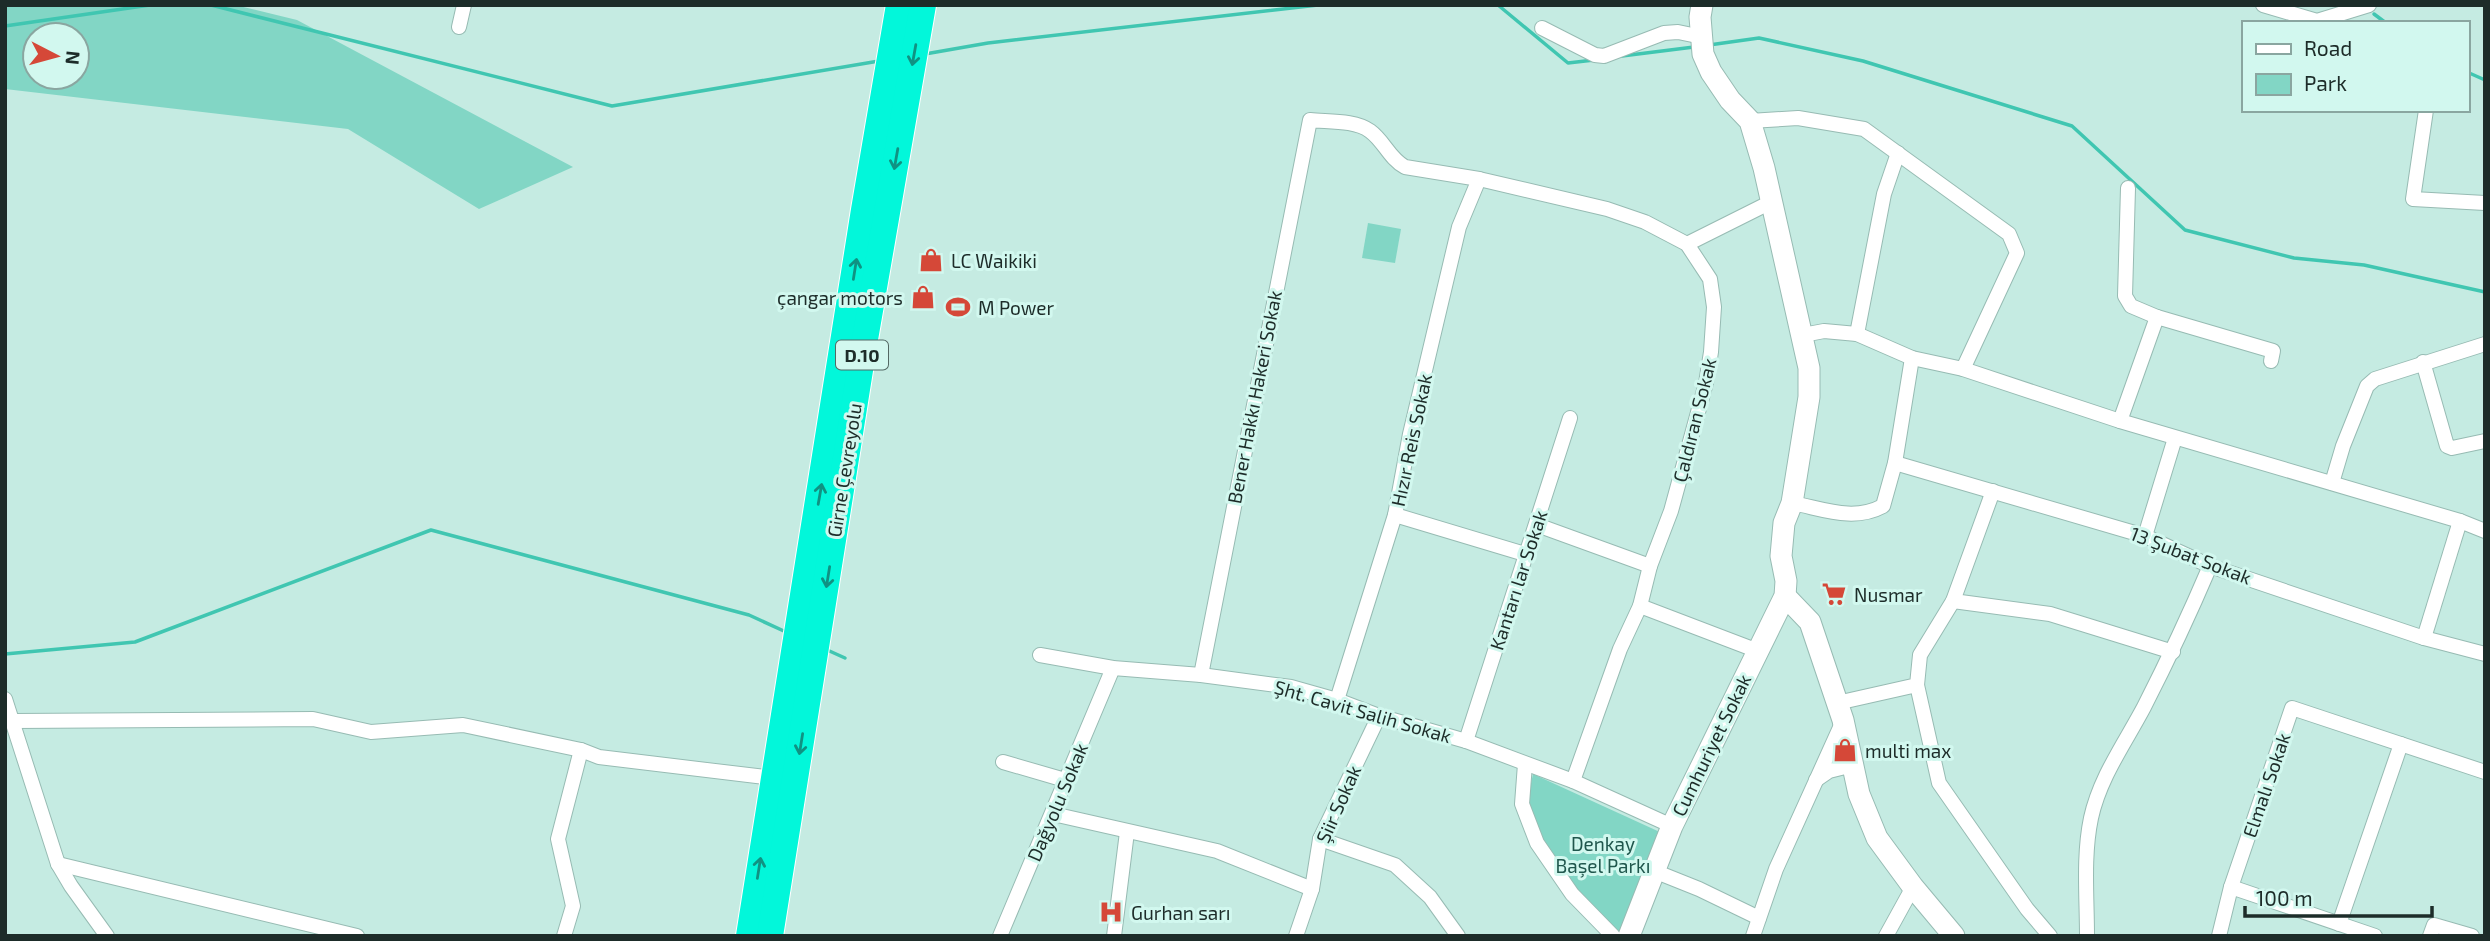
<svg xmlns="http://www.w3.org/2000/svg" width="2490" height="941" viewBox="0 0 2490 941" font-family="'Exo 2',sans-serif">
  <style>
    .green { fill: #82d6c5; fill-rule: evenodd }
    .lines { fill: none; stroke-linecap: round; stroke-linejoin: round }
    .stream { stroke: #40c6b1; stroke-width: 3.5 }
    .street-casing { stroke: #97bbb3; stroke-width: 16 }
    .secondary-casing { stroke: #97bbb3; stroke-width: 23 }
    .highway-casing { stroke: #fff; stroke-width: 28 }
    .street { stroke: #fff; stroke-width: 14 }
    .secondary { stroke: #fff; stroke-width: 21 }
    .highway { stroke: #02f7da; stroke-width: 26 }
    .oneway { stroke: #109282 }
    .labels { text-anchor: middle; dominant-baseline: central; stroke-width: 6; stroke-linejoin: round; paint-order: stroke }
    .shield { fill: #d2f8ef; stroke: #536964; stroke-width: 2 }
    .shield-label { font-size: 18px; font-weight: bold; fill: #1d2c29 }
    .poi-label { font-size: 19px; fill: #1d2c29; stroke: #d2f8ef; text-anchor: start }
    .street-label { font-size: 19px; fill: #1d2c29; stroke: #d2f8ef }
    .park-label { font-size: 19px; fill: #20574d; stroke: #d2f8ef }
  </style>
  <rect width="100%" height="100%" fill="#c5ebe2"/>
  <g class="green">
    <path d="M5 5H235L297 20 573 167 479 209 348 129 5 89ZM35 35H77V77H35Z"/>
    <polygon points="1368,223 1401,229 1395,263 1362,258"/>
    <path d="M1533 774 1662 833 1620 935C1589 904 1534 852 1529 807 1528 796 1531 784 1533 774Z"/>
  </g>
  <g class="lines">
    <g class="stream">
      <polyline points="211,5 612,106 879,61"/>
      <polyline points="1498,5 1568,63 1594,60"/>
      <polyline points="2374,14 2386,23"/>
      <polyline points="5,26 150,5"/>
      <polyline points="1709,45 1759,38 1863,61 2072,126 2185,230 2294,258 2364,265 2485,292"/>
      <polyline points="925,54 988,43 1318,5"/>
      <polyline points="1622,56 1694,47"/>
      <polyline points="2467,72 2485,80"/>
      <polyline points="825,649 845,658"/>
      <polyline points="5,654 135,642 431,530 749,615 786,632"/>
    </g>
    <g class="street-casing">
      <g id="street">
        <polyline points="2263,5 2317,21 2369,5"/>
        <polyline points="459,27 464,5"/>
        <polyline points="1542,28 1595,55 1604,56 1664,33 1678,32 1702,37"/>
        <polyline points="2426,110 2413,199 2485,203"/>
        <polyline points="1750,121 1798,118 1864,129 2009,234 2017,253 1963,369"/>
        <polyline points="2128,188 2125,296 2131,306 2157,317"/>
        <polyline points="1687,244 1771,202"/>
        <polyline points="1857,334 1884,194 1898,153"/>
        <polyline points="1803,335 1824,331 1857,334 1912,358 1963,369 2120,421 2460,521 2485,531"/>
        <polyline points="2423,362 2447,446 2452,448 2485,441"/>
        <polyline points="2120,421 2157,317 2273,351 2271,361"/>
        <polyline points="1895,463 2145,536 2210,566 2424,638 2485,654"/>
        <polyline points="2332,483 2343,446 2367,386 2375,379 2485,344"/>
        <path d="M1792 503C1824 509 1853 522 1883 506L1895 463 1912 358"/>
        <polyline points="1395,515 1525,554"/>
        <polyline points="1537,525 1650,566"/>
        <polyline points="2145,536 2175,438"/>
        <polyline points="1953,601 2050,614 2173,652"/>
        <polyline points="1640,606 1758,651"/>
        <polyline points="2424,638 2460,521"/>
        <polyline points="1040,655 1113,668 1201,675 1291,687 1337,700 1379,716 1466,741 1573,781 1672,826"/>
        <path d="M1201 675 1310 120C1328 122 1355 120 1370 131 1384 141 1389 158 1405 167L1479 179 1607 209 1645 222 1687 244 1710 279 1714 307 1711 352 1706 383 1671 511 1650 566 1640 606 1620 649 1573 781"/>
        <polyline points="1917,685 1939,783 2027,909 2050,936"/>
        <polyline points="5,699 58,864 71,886 107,936"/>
        <polyline points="1337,700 1395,515 1410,434 1459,227 1479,179"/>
        <polyline points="1837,703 1917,685 1920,655 1953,601 1993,491"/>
        <polyline points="14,721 313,719 371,732 463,725 581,750 599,757 773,778"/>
        <polyline points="1466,741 1570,418"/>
        <polyline points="1003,762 1065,780"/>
        <polyline points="1525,764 1522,804 1537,843 1572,894 1613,936"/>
        <polyline points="1816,780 1829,771 1853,765"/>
        <polyline points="1053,814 1217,851 1312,889"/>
        <polyline points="1320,839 1395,865 1430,897 1458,936"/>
        <polyline points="58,864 357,936"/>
        <polyline points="1654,871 1699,889 1759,918"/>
        <polyline points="2231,887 2375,936"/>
        <polyline points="2339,924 2401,744"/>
        <polyline points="564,936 573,906 558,839 581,750"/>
        <polyline points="1000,936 1113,668"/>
        <polyline points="1114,936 1127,832"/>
        <polyline points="1296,936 1312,889 1320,839 1379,716"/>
        <polyline points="1753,936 1776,869 1843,721"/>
        <polyline points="1886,936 1913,887"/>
        <path d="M2087 936C2087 897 2083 856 2091 818 2100 777 2125 743 2144 707 2168 660 2190 613 2210 566"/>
        <polyline points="2219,936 2231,887 2292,708 2485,772"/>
        <polyline points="2430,936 2434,925 2472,936"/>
      </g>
    </g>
    <g class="secondary-casing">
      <g id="secondary">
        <polyline points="1785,596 1810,622 1843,720 1859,794 1877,838 1913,887 1954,936"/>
        <polyline points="1629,936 1672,826 1785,596 1786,581 1781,556 1784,523 1792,503 1809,397 1809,368 1764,168 1750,121 1730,100 1711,72 1703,54 1700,17 1702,5"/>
      </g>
    </g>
    <g class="highway-casing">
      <g id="highway">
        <polyline points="749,936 864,210 899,5"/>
        <polyline points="770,936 864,345 923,5"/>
      </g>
    </g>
    <use href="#street" class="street"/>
    <use href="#secondary" class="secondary"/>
    <use href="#highway" class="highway"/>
  </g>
  <defs><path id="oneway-shaft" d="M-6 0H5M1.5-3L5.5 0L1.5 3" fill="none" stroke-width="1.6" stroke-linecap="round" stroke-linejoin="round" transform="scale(1.75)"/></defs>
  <g class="oneway">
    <use href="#oneway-shaft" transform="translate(914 55) rotate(100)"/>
    <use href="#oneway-shaft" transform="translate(896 159) rotate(100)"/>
    <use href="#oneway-shaft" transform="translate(855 269) rotate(-81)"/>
    <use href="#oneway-shaft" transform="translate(820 494) rotate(-80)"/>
    <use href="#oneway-shaft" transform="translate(828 577) rotate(99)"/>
    <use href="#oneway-shaft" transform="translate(801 744) rotate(99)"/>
    <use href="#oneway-shaft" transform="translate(759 868) rotate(-81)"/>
  </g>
  <defs>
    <g id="shop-bare" transform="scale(1.89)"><path d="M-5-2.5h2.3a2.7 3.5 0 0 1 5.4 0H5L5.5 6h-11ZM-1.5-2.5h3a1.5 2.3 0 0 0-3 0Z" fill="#d54838" stroke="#d2f8ef" stroke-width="2.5" paint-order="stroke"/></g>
    <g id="stadium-bare" transform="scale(1.89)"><path d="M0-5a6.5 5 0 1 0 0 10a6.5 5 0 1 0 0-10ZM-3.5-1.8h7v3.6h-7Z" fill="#d54838" stroke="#d2f8ef" stroke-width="2.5" paint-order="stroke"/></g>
    <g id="supermarket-bare" transform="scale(1.89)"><path d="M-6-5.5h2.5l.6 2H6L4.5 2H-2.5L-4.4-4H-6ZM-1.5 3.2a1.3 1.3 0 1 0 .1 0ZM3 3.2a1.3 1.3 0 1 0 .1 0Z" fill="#d54838" stroke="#d2f8ef" stroke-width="2.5" paint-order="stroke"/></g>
    <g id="hospital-bare" transform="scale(1.89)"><path d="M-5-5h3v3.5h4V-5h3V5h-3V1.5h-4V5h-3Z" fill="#d54838" stroke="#d2f8ef" stroke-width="2.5" paint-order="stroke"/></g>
  </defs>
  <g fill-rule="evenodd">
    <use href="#shop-bare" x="931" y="260"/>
    <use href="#shop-bare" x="923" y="297"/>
    <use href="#stadium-bare" x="958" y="307"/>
    <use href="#supermarket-bare" x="1834" y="594"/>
    <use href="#shop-bare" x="1845" y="750"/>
    <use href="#hospital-bare" x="1111" y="912"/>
  </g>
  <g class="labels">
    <rect class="shield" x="836" y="340.5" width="52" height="29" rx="5"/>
    <g class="shield-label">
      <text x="862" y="355">D.10</text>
    </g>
    <g class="poi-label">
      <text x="951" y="260">LC Waikiki</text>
      <text x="903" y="297" text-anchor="end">çangar motors</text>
      <text x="978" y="307">M Power</text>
      <text x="1854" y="594">Nusmar</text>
      <text x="1865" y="750">multi max</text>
      <text x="1131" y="912">Gurhan sarı</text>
    </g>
    <g class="street-label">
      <text transform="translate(1254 397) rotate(-79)">Bener Hakkı Hakeri Sokak</text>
      <text transform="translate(1694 420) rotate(-76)">Çaldıran Sokak</text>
      <text transform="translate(1411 440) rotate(-78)">Hızır Reis Sokak</text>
      <text transform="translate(844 470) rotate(-81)">Girne Çevreyolu</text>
      <text transform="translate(2191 555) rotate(21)">13 Şubat Sokak</text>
      <text transform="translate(1518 580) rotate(-72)">Kantarı lar Sokak</text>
      <text transform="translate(1363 711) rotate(16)">Şht. Cavit Salih Sokak</text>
      <text transform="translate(1711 745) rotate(-64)">Cumhuriyet Sokak</text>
      <text transform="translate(2266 785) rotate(-71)">Elmalı Sokak</text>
      <text transform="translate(1057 802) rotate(-67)">Dağyolu Sokak</text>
      <text transform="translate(1338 804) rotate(-66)">Şiir Sokak</text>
    </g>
    <g class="park-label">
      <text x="1603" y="843">Denkay<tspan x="1603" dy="22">Başel Parkı</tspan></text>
    </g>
  </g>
  <rect width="2490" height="941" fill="none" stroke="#1d2c29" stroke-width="14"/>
  <rect x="2242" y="21" width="228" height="91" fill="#d2f8ef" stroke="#8aa6a0" stroke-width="2"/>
  <rect x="2256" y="44" width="35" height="10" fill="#ffffff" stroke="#8aa6a0" stroke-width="2"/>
  <text x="2304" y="56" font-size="21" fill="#1d2c29">Road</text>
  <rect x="2256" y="74" width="35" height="21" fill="#82d6c5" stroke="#8aa6a0" stroke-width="2"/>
  <text x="2304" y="91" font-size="21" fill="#1d2c29">Park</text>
  <g transform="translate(56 56) rotate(96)"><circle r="33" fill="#d2f8ef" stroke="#8aa6a0" stroke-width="2"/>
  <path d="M0-5L12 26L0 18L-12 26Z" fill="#d54838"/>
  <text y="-10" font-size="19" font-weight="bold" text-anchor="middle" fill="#1d2c29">N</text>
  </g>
  <path d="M2245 906v10h187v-10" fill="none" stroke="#1d2c29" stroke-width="3.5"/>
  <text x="2256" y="906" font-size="21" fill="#1d2c29" stroke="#d2f8ef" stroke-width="5" paint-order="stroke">100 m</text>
</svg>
